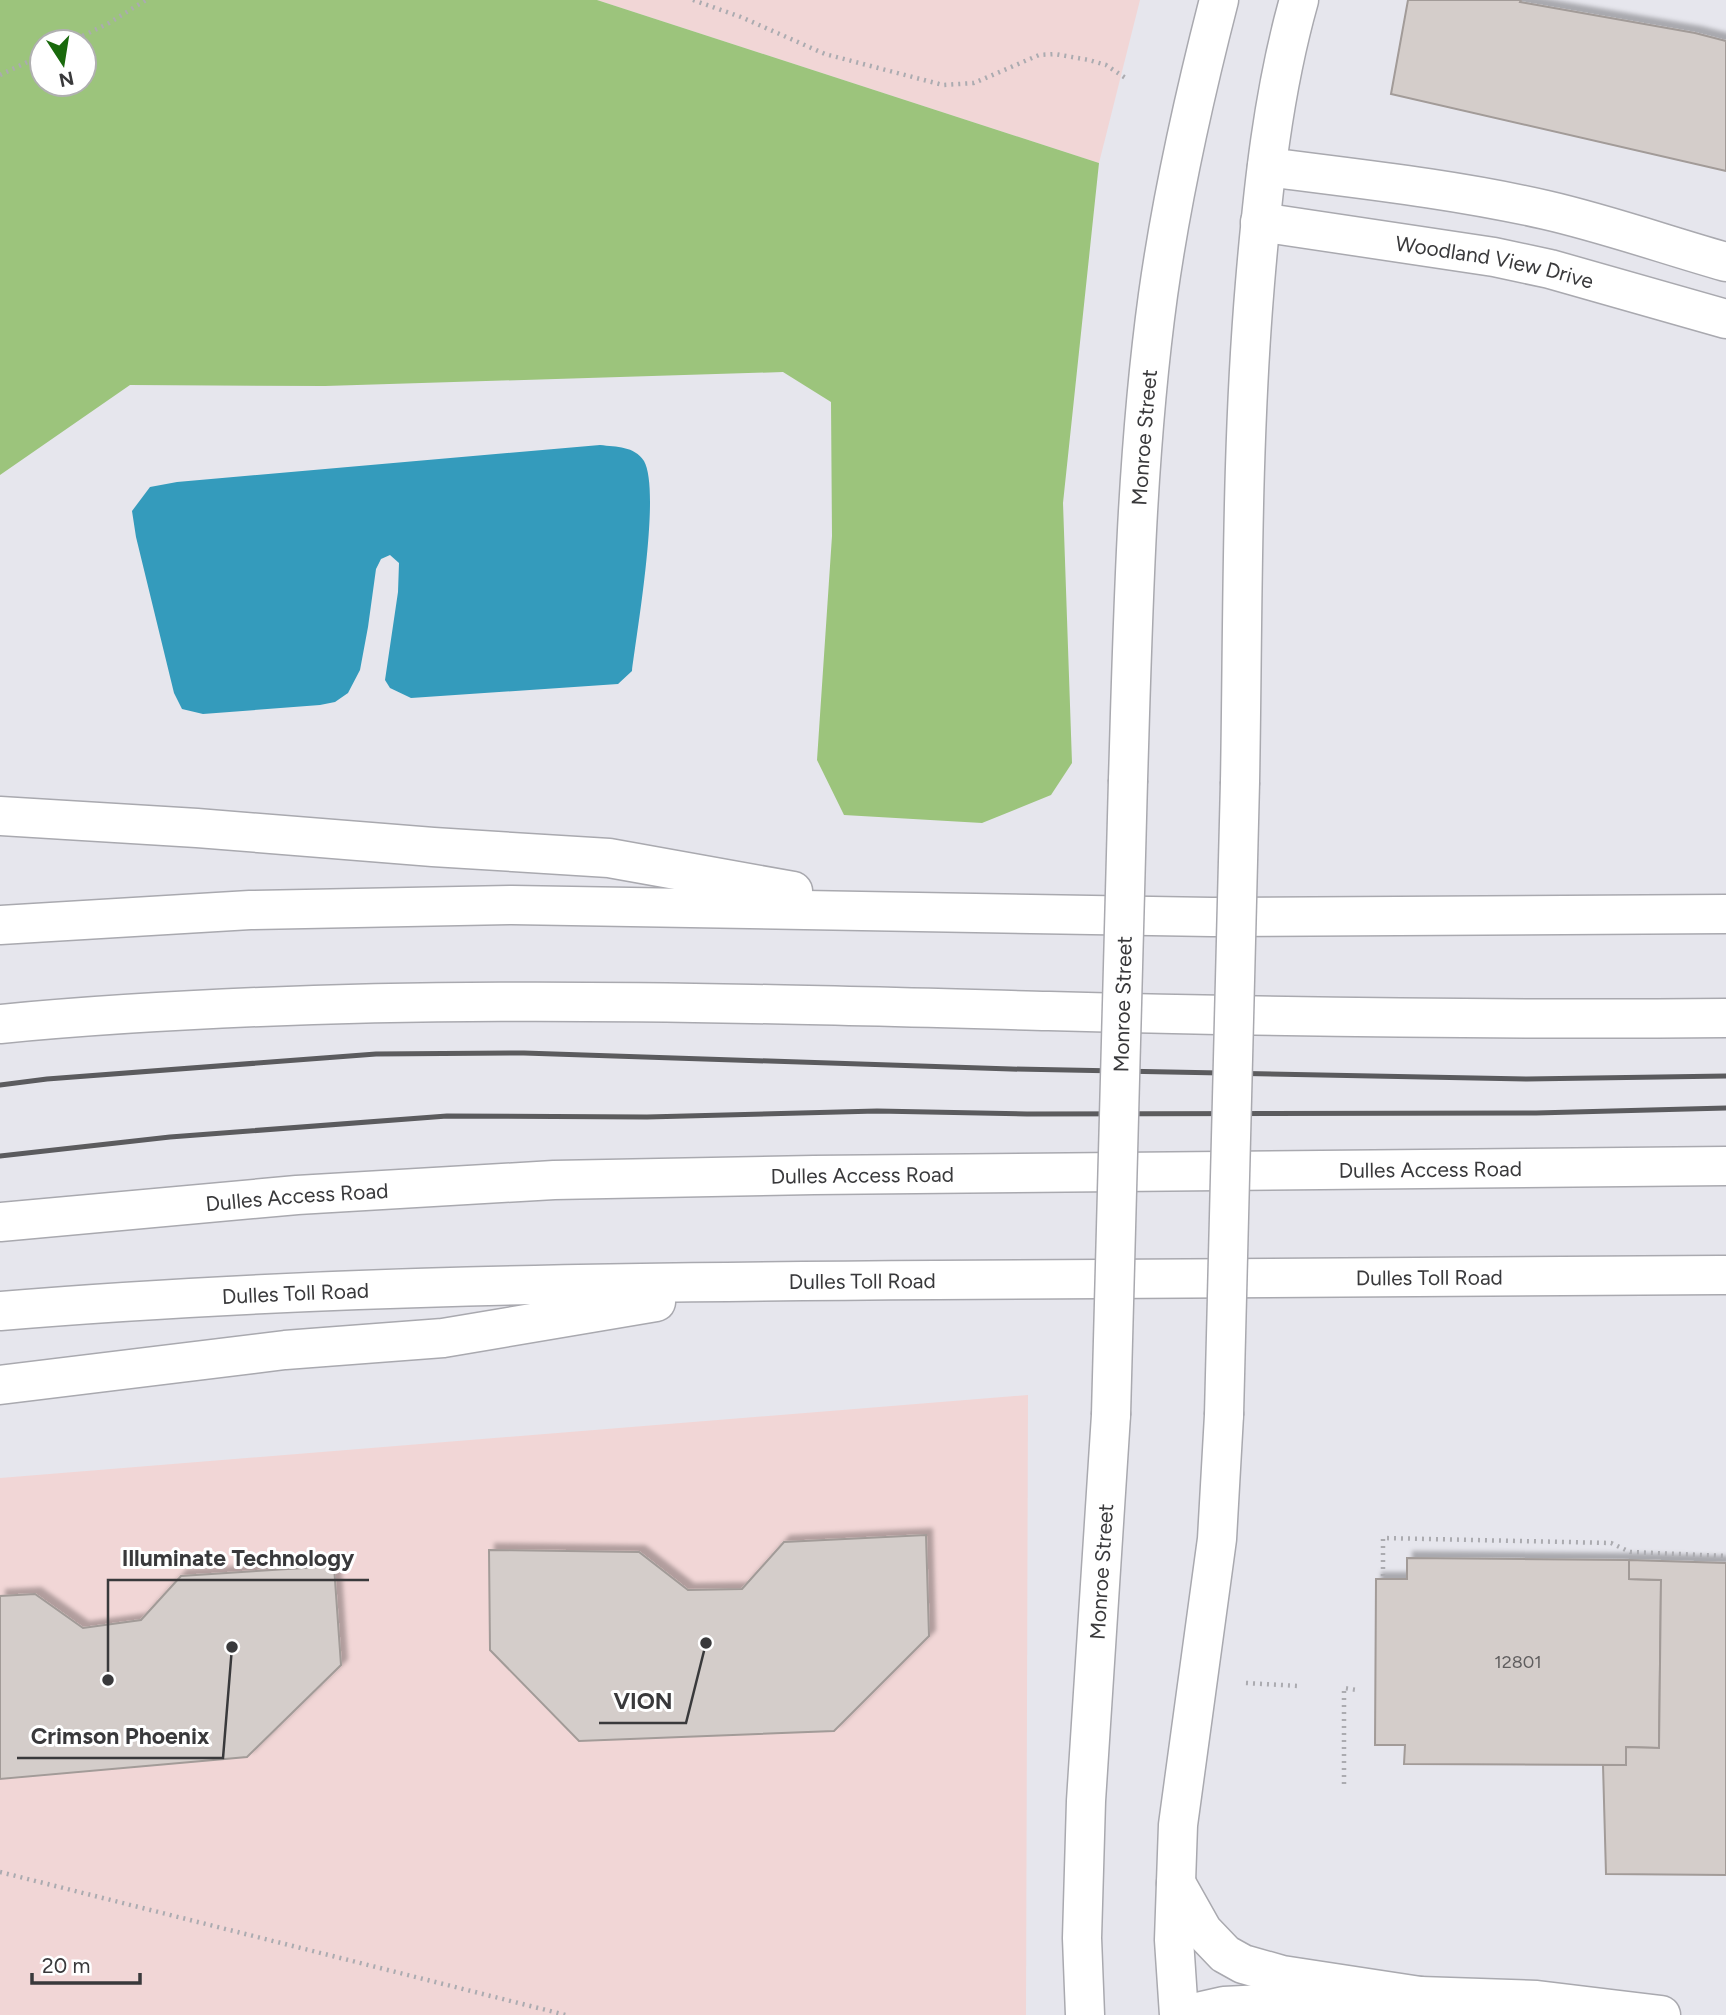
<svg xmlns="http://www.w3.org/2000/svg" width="1726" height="2015" viewBox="0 0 1726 2015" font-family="Figtree,sans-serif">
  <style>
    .commercial { fill: #f1d6d6 }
    .green { fill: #9cc47c; fill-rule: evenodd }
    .water { fill: #349bbc }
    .building { fill: #d4cdca; stroke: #a29b98; stroke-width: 2; filter: url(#shadow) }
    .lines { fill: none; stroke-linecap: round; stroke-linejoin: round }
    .tertiary-casing { stroke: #a9a9af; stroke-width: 41 }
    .secondary-casing { stroke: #a9a9af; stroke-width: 41 }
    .motorway-casing { stroke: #a9a9af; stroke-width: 41 }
    .path { stroke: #ababb0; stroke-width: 4.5; stroke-dasharray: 2 5; stroke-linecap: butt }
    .tertiary { stroke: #fff; stroke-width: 38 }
    .secondary { stroke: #fff; stroke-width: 38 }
    .motorway { stroke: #fff; stroke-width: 38 }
    .rail { stroke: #5b5b5e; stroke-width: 5 }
    .secondary-bridge-casing { stroke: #a9a9af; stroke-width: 41; stroke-linecap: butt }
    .secondary-bridge { stroke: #fff; stroke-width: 38 }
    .labels { text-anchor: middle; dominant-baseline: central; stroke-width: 6; stroke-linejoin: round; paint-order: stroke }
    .number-label { font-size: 18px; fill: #605e5f }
    .street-label { font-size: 21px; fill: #39393b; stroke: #fff }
    .leader { fill: none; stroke: #39393b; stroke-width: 2.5 }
    .callout-dot { fill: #39393b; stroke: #fff; stroke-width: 2.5 }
    .callout-label { font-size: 23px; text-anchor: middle; font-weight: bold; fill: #39393b; stroke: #fff; stroke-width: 6; stroke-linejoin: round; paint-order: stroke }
  </style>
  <defs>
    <filter id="shadow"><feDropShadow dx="6" dy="-6" stdDeviation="2" flood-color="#0004"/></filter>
  </defs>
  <rect width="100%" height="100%" fill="#e6e6ed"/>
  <g class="commercial">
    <polygon points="597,0 1140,0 1099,163"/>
    <polygon points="1028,1395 1026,2015 0,2015 0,1478"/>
  </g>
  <path class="green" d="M0 0H597L1099 163 1063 503 1072 763 1051 795 982 823 844 815 817 760 832 536 831 402 783 372 325 386 130 385 0 475ZM42 42H84V84H42Z"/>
  <path class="water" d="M600 445C617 447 634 446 644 461 661 491 637 631 632 671L618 684 411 698 390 688 385 680 398 592 399 563 390 555 381 559 376 569 368 627 360 670 348 693 335 702 320 705 203 714 182 709 174 693 136 537 132 511 150 487 177 482Z"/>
  <g class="building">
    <polygon points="1408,0 1521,0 1520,2 1695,33 1726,41 1726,171 1391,94"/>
    <polygon points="926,1535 929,1636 834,1731 579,1741 490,1650 489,1550 639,1552 688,1590 742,1589 784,1542"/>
    <polygon points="1407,1558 1629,1560 1629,1579 1661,1580 1659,1748 1626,1747 1626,1765 1404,1764 1405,1745 1375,1745 1376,1579 1407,1579"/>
    <polygon points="1629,1560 1726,1563 1726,1875 1606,1874 1603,1765 1626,1765 1626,1747 1659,1748 1661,1580 1629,1579"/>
    <polygon points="334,1566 341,1665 247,1757 0,1779 0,1596 35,1594 83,1628 141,1620 181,1576"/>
  </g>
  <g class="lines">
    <g class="tertiary-casing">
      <g id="tertiary">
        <path d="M1267 167C1360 179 1454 189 1546 210 1607 224 1666 245 1726 262"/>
        <path id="s1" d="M1260 222 1494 257 1550 269 1726 319"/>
        <polyline points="1184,2015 1224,2006 1420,1996 1537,2000 1661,2015"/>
      </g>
    </g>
    <g class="secondary-casing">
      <g id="secondary">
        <path id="s2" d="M1128 780C1133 618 1136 456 1158 295 1172 195 1194 97 1219 0"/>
        <path d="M1240 782C1243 616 1241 449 1255 283 1263 188 1273 92 1299 0"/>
        <polyline points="1176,1883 1203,1931 1225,1954 1243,1964 1282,1975 1420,1996"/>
        <path id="s3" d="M1085 2015 1082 1938 1086 1801 1111 1415"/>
        <polyline points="1179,2015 1174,1940 1178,1825 1217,1539 1224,1415"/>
      </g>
    </g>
    <g class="motorway-casing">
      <g id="motorway">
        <polyline points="0,816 197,828 433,847 609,858 793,891"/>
        <polyline points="0,925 250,910 512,905 1212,917 1726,914"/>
        <path d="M0 1024C349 991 699 1002 1049 1011 1275 1017 1500 1020 1726 1018"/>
        <path id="s4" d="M0 1222 297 1195 554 1180 814 1175 1726 1166"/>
        <path id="s5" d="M0 1311C311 1285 624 1282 936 1280 1200 1278 1463 1277 1726 1275"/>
        <polyline points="0,1385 285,1350 443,1338 656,1302"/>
      </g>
    </g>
    <g class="path">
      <polyline points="693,0 741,17 825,54 943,85 974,83 1039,55 1055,54 1089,60 1106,65 1127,79"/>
      <polyline points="70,42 109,23 146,0"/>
      <polyline points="0,75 42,55"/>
      <polyline points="1383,1576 1383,1538 1611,1543 1630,1552 1726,1556"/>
      <polyline points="1246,1683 1299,1686"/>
      <polyline points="1344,1784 1344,1688 1357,1690"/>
      <polyline points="0,1872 566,2015"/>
    </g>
    <use href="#tertiary" class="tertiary"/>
    <use href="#secondary" class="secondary"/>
    <use href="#motorway" class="motorway"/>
    <g class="rail">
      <polyline points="0,1085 47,1079 376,1054 524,1053 1011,1069 1527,1079 1726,1076"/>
      <polyline points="0,1156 170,1137 447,1116 647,1117 877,1111 1027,1114 1536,1113 1726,1108"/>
    </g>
    <g class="secondary-bridge-casing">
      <g id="secondary-bridge">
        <path id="s6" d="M1111 1415 1128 780"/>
        <polyline points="1224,1415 1240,782"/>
      </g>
    </g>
    <use href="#secondary-bridge" class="secondary-bridge"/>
  </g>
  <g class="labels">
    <g class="number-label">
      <text x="1518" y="1662">12801</text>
    </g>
    <g class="street-label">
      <text stroke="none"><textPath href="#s1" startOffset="238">Woodland View Drive</textPath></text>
      <text stroke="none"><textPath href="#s2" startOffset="343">Monroe Street</textPath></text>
      <text stroke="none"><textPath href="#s6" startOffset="411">Monroe Street</textPath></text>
      <text stroke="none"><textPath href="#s4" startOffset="1432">Dulles Access Road</textPath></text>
      <text stroke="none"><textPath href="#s4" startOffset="864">Dulles Access Road</textPath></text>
      <text stroke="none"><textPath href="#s4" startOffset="298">Dulles Access Road</textPath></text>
      <text stroke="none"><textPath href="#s5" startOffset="1430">Dulles Toll Road</textPath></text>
      <text stroke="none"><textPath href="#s5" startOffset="863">Dulles Toll Road</textPath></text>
      <text stroke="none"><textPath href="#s5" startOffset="296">Dulles Toll Road</textPath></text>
      <text stroke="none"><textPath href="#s3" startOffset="444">Monroe Street</textPath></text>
    </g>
  </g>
  <path class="leader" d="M108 1680L108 1580H369M706 1643L686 1723H599M232 1647L223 1758H17"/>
  <g class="callout-dot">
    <circle cx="108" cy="1680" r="7"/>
    <circle cx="706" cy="1643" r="7"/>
    <circle cx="232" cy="1647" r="7"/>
  </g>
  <g class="callout-label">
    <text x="238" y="1566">Illuminate Technology</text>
    <text x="643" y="1709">VION</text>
    <text x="120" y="1744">Crimson Phoenix</text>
  </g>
  <g transform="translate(63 63) rotate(168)"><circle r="33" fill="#ffffff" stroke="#b0b0b1" stroke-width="2"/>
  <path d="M0-5L12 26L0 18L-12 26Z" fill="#19690c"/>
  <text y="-10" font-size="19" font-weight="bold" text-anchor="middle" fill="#39393b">N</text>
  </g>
  <path d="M32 1973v10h108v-10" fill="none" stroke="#39393b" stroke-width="3.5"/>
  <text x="42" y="1973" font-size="21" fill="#39393b" stroke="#ffffff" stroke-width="5" paint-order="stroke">20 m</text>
</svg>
